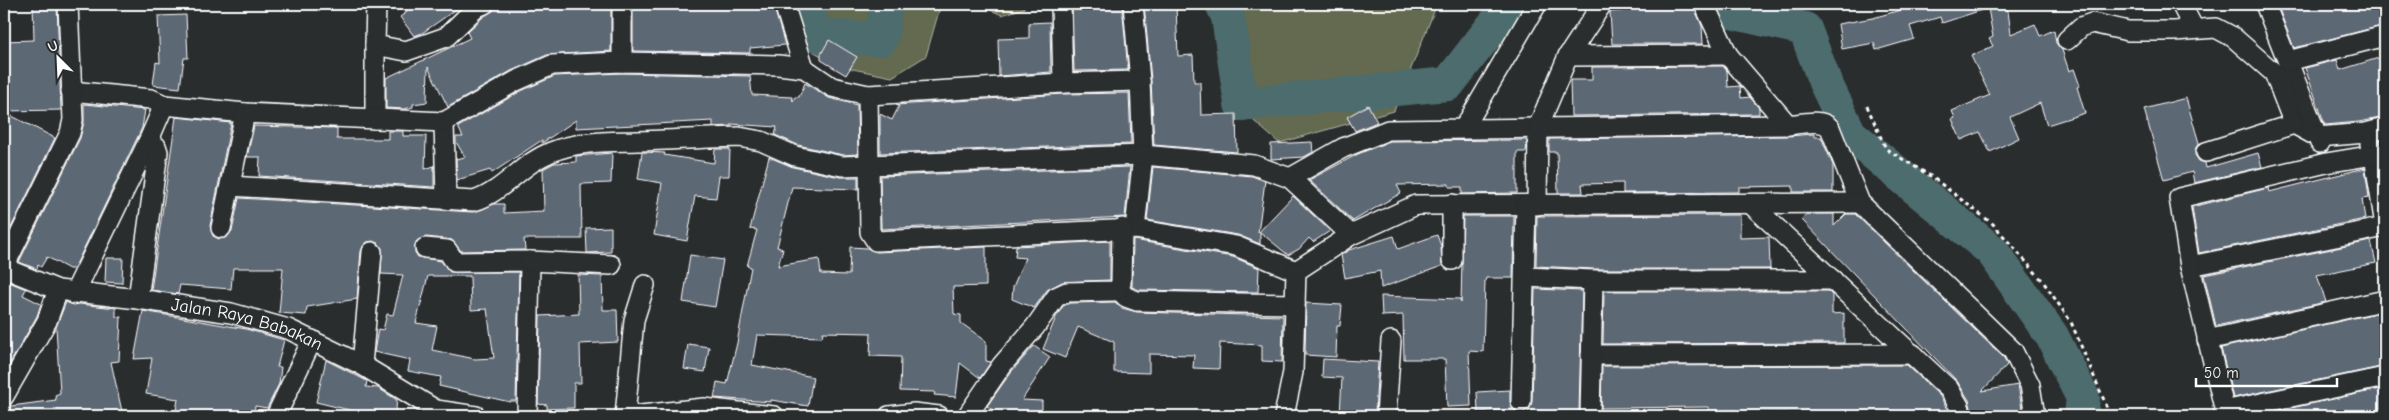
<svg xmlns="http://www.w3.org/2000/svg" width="2389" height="420" viewBox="0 0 2389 420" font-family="'Comic Neue',sans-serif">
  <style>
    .green { fill: #646a50; stroke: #b2b4a8 }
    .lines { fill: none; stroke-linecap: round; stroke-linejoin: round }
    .river { stroke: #4d6c6e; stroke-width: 34 }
    .building { fill: #5d6774; stroke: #fff; fill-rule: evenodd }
    .minor-casing { stroke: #fff; stroke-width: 22 }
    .path { stroke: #fff; stroke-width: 3; stroke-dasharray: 4 4; stroke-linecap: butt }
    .minor { stroke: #2a2d2e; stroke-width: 19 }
    .labels { text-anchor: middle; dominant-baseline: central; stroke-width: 5; stroke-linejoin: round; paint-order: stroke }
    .street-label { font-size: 18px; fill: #fff; stroke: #2a2d2e }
  </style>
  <rect width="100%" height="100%" fill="#2a2d2e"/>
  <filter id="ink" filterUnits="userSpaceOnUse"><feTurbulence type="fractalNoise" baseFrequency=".02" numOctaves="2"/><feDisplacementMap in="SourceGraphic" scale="10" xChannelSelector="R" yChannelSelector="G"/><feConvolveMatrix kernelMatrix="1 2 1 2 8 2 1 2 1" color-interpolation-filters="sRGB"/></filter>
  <g filter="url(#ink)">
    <g class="green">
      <polygon points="794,4 941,4 926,56 892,77 843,67 814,52"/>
      <polygon points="977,4 1025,4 1024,8 1002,15"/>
      <polygon points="1209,4 1437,4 1394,111 1279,143 1231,101 1221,41"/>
    </g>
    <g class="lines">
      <g class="river">
        <polyline points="802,4 820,36 881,39 886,4"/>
        <polyline points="1222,4 1228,17 1241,104 1448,84 1510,4"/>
        <polyline points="1734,4 1735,13 1805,29 1825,82 1850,134 1992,251 2052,336 2083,398 2081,416"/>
      </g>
    </g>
    <g class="building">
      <polygon points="33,4 57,4 61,110 4,111 4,91 6,91 4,41 34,40"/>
      <polygon points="401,4 464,4 422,33 414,36 400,17 407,12"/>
      <polygon points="495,4 611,4 611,51 547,55 511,71 448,107 428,67 427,102 413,104 413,107 404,109 386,108 386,78 470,38 467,32 483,17 493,11"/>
      <polygon points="633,4 773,4 785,45 750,48 750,53 633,51"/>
      <polygon points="1072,4 1122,4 1128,70 1074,71"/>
      <polygon points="1144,4 1176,5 1178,56 1193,55 1194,82 1200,82 1201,115 1236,114 1237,152 1154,145 1151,80"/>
      <polygon points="1622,4 1693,4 1702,26 1703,44 1612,44 1610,12 1623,11"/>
      <polygon points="1905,4 2007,4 2011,34 2035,24 2040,36 2054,30 2056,43 2062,50 2069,71 2074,69 2080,86 2077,87 2085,113 2047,125 2040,103 2010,117 2019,138 1990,152 1980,132 1961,140 1952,119 1955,118 1952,111 1990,95 1971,56 1993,46 1989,39 1993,37 1988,8 1942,23 1940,17 1910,26 1914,39 1876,50 1874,43 1842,49 1838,24 1873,18 1907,8"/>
      <polygon points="2277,4 2385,4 2385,25 2294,48"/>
      <polygon points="186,15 188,58 184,58 180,88 153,85 156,62 160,63 158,16"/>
      <polygon points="1050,22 1051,72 999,76 998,39 1029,38 1029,23"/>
      <polygon points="829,40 857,57 846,75 821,60 821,54"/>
      <polygon points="2385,56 2385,117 2359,122 2325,125 2305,68 2337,60 2340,70"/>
      <polygon points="1723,66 1727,71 1728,87 1740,86 1741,98 1750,97 1759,108 1759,114 1571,116 1570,80 1592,80 1592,67"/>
      <polygon points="622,73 750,76 752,95 792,97 793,101 795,97 799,97 805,83 829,98 857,105 858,154 843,155 798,145 775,135 777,127 731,124 731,126 713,127 713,121 576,128 576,120 542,143 542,140 492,173 490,170 457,180 456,159 465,157 456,142 456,137 463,137 458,127 521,91 555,76"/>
      <polygon points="1129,93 1131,144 880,153 880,114 892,120 899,106 896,105 1063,94"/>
      <polygon points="2186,98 2199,143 2195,149 2195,155 2199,161 2205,163 2206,168 2258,153 2262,167 2194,183 2192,172 2164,180 2144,109"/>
      <polygon points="84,104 145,110 142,128 74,269 69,269 47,257 41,267 38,265 37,269 19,262 80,138 84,122"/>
      <polygon points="1368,105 1377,122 1355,131 1347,117"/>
      <polygon points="4,112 55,138 4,242"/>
      <path d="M176 117 231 123 210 226 213 236 219 239 225 238 232 231 239 198 473 212 494 204H504V213L544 211 543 169 554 163 576 162V156L612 153 611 183 581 184 582 239H524L525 250 461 251 452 240 426 237 416 242 415 252 418 257 441 261 450 272H519L516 401H510V402L439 386 441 377 408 371 410 360 374 352 378 329 383 330 387 314 393 315 403 275 381 274 382 248 373 241 367 242 361 251 357 299 307 307 306 315 279 313 283 268H233L231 289 180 285 178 294 151 290ZM428 276H470L471 310 487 309 494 358 475 359 432 350 437 326 416 323Z"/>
      <polygon points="254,126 337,128 337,139 388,139 388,131 403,131 403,136 426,136 425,169 434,166 434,187 259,176 260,157 247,157"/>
      <polygon points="1814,134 1814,137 1821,137 1833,165 1833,192 1793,192 1793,186 1739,187 1739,192 1623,193 1623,183 1582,184 1583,193 1558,193 1557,152 1549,152 1549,139 1788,136"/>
      <polygon points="1527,140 1526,152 1517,152 1517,193 1462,194 1462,187 1449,187 1449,184 1397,185 1401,193 1353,221 1309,180 1358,154 1390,141"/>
      <polygon points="1312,142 1313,152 1304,157 1271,159 1271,144"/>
      <polygon points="715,149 730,149 729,176 719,176 716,198 695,196 687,241 654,235 662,183 638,179 642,152 665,153 664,155 714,163"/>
      <polygon points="769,157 793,167 840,177 858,177 858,189 792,187 777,247 783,249 778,266 819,259 821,274 849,275 850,247 867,248 877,252 986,247 986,286 953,287 954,314 961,315 961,323 986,341 986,361 991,362 980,378 960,363 956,397 934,395 935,392 900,391 901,357 870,356 871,333 823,332 822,337 757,335 752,365 813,377 808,406 771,400 771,402 714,398 717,382 727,384 737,343 751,267 747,266 757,230 750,229"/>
      <polygon points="1130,167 1125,217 881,229 880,176"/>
      <polygon points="1153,167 1252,176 1265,181 1258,233 1293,196 1330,231 1313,242 1309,238 1299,249 1288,255 1260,232 1260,244 1238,235 1147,220"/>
      <polygon points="2365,168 2369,198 2362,199 2365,219 2199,253 2192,207 2268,188 2269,192"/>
      <polygon points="1807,214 1834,214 1834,226 1846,214 1855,214 2004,358 2007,365 1982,391 2018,385 2023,415 1973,416 1969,400 1957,381 1802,220"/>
      <polygon points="1740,215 1740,238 1769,237 1770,269 1593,269 1536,266 1537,216"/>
      <polygon points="1463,216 1514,216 1513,278 1486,278 1485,281 1483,352 1469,351 1471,406 1447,407 1445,359 1404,359 1403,315 1382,316 1381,296 1460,299 1461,303"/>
      <polygon points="611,227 611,252 587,253 586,228"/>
      <polygon points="1437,235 1441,246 1442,266 1381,288 1380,271 1345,278 1341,255 1349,250 1394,236 1398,249"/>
      <polygon points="1133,240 1233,257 1259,268 1258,292 1139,290 1132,287"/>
      <polygon points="1110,241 1110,280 1062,282 1047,290 1034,308 1012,299 1013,287 1025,258 1015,257 1016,246"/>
      <polygon points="2371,241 2376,263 2317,275 2326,302 2216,326 2204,275"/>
      <polygon points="690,255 723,260 715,307 683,302"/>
      <polygon points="106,258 123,258 122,283 105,282"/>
      <polygon points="578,275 602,276 603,310 617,310 618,342 580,344 581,383 574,383 574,408 547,409 547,405 538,404 540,316 579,314"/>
      <polygon points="4,280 26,289 23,295 41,304 37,316 4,374"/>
      <polygon points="1535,289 1582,291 1579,413 1551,412 1551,416 1527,416 1532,402"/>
      <polygon points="1604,291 1828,291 1832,295 1832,314 1844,313 1844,343 1603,344"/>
      <polygon points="66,302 74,305 79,304 116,308 116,317 121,317 119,361 111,362 123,416 4,416 4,407 56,400 55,395 60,393 56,327"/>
      <polygon points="1115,302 1122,308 1137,312 1283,316 1282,362 1262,361 1262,345 1220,343 1219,369 1193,368 1194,355 1149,354 1149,373 1114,372 1114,342 1078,327 1065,358 1043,349 1056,317 1063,306 1070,303"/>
      <polygon points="1306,303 1342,305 1340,326 1337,326 1336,357 1305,355"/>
      <polygon points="143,311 246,329 284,340 277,367 281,367 279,384 267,408 255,406 254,416 175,416 178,399 146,394 152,358 134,359"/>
      <polygon points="2385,311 2385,366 2233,398 2221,348"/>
      <polygon points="688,344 709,347 705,372 684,369"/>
      <polygon points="1034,346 1050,357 1022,400 1042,401 1042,416 1001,416 987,406 1011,372"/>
      <polygon points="1323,359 1378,362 1375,413 1356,412 1356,416 1340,415 1342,378 1322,377"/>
      <polygon points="326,360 367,381 366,387 378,388 397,400 395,416 374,416 316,402"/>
      <polygon points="1907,365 1940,396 1949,413 1858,415 1858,412 1788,416 1788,413 1736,414 1736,410 1709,411 1709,407 1601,408 1602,366"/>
      <polygon points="2385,388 2385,416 2254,416"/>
      <polygon points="1510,390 1510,402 1513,409 1478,412 1477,392"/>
    </g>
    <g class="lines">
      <g class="minor-casing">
        <g id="minor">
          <polyline points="376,4 375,45 406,51 446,37 477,7 484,4"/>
          <polyline points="622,4 622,62"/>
          <polyline points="784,4 804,68"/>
          <polyline points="1061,4 1063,83"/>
          <polyline points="1133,4 1140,81 1143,155 1135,229"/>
          <path d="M1704 4 1728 55 1788 125C1800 124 1822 118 1830 128L1860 203 2013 351 2030 385 2035 416"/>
          <polyline points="2181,4 2194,29"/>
          <polyline points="2265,4 2320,143"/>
          <polyline points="2067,40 2081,27 2092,23 2128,31 2174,31 2216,28 2233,37 2274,73 2294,124 2318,137 2366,133 2385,128"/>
          <polyline points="375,45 375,119"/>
          <polyline points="1568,56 1728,55"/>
          <polyline points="2288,61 2385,36"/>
          <polyline points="71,91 151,99 164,105 148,142 74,294"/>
          <polyline points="868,95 1063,83 1140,81"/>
          <polyline points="164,105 245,113"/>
          <polyline points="444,122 446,200"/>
          <polyline points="1464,128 1537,4"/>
          <polyline points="2370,144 2374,155 2385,226"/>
          <polyline points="2206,152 2294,124"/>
          <polyline points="1290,178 1343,148 1388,130 1788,125"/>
          <path d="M231 186 474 201C503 192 521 164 551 152 578 141 607 142 637 141 671 140 705 138 739 137L761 141 795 156 842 166 1143 155 1254 165 1290 178 1351 235"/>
          <polyline points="1452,204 1452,260"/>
          <polyline points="1537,205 1538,127 1568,56 1602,4"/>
          <polyline points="1752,205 1949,389 1959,406 1962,416"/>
          <polyline points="221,228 245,113 444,122 516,81 552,65 622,62 778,65 804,68 832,87 868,95 870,232 876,241 1135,229 1236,246 1296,271"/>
          <polyline points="425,248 447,250 455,262 530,261 527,416"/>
          <polyline points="530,261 611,265"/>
          <polyline points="2190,266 2385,227"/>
          <polyline points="4,267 70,133 73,120 68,4"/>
          <path id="s1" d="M4 268 58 290 138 299 231 313 288 329 362 365 436 410 476 416"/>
          <polyline points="1296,271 1351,235 1416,205 1860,203"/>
          <polyline points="1525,277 1593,280 1833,280"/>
          <polyline points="1118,289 1126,297 1137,301 1295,304"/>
          <polyline points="138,299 158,152 156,146 148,142"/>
          <polyline points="2207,340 2385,300"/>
          <polyline points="1591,355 1913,354"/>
          <polyline points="362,365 372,252"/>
          <polyline points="4,396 47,321 58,290"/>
          <polyline points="1521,402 1526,205"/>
          <polyline points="2224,411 2385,377"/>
          <polyline points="276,416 312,340"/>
          <polyline points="625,416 634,320 645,285"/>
          <polyline points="632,416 704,408 774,416"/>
          <polyline points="889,416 914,413 939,416"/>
          <polyline points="967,416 1002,365 1035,327 1056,297 1067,292 1114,291 1118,289 1121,283 1122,228"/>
          <polyline points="1284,416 1293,372 1296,271"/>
          <polyline points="1386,416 1391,341"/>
          <polyline points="1590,416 1593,280"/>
          <polyline points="2226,416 2190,266 2179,198 2326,163 2374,155"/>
        </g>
      </g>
      <polyline class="path" points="1867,106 1886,149 1932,177 1993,224 2042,280 2071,322 2106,405 2108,416"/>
      <use href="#minor" class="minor"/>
    </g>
  </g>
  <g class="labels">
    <g class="street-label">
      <text stroke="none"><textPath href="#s1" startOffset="251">Jalan Raya Babakan</textPath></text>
    </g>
  </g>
  <rect width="2389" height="420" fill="none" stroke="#2a2d2e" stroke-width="20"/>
  <rect x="10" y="10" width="2369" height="400" fill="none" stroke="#fff" stroke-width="2" filter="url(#ink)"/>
  <g transform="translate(58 58) rotate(336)" stroke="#2a2d2e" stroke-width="4" paint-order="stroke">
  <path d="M0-4L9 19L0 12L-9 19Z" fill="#ffffff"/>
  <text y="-8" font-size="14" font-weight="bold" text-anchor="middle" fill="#ffffff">U</text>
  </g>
  <path d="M2196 378v8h141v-8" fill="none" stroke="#ffffff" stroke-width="2.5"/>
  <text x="2204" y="378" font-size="15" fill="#ffffff" stroke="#2a2d2e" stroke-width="4" paint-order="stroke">50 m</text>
</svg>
